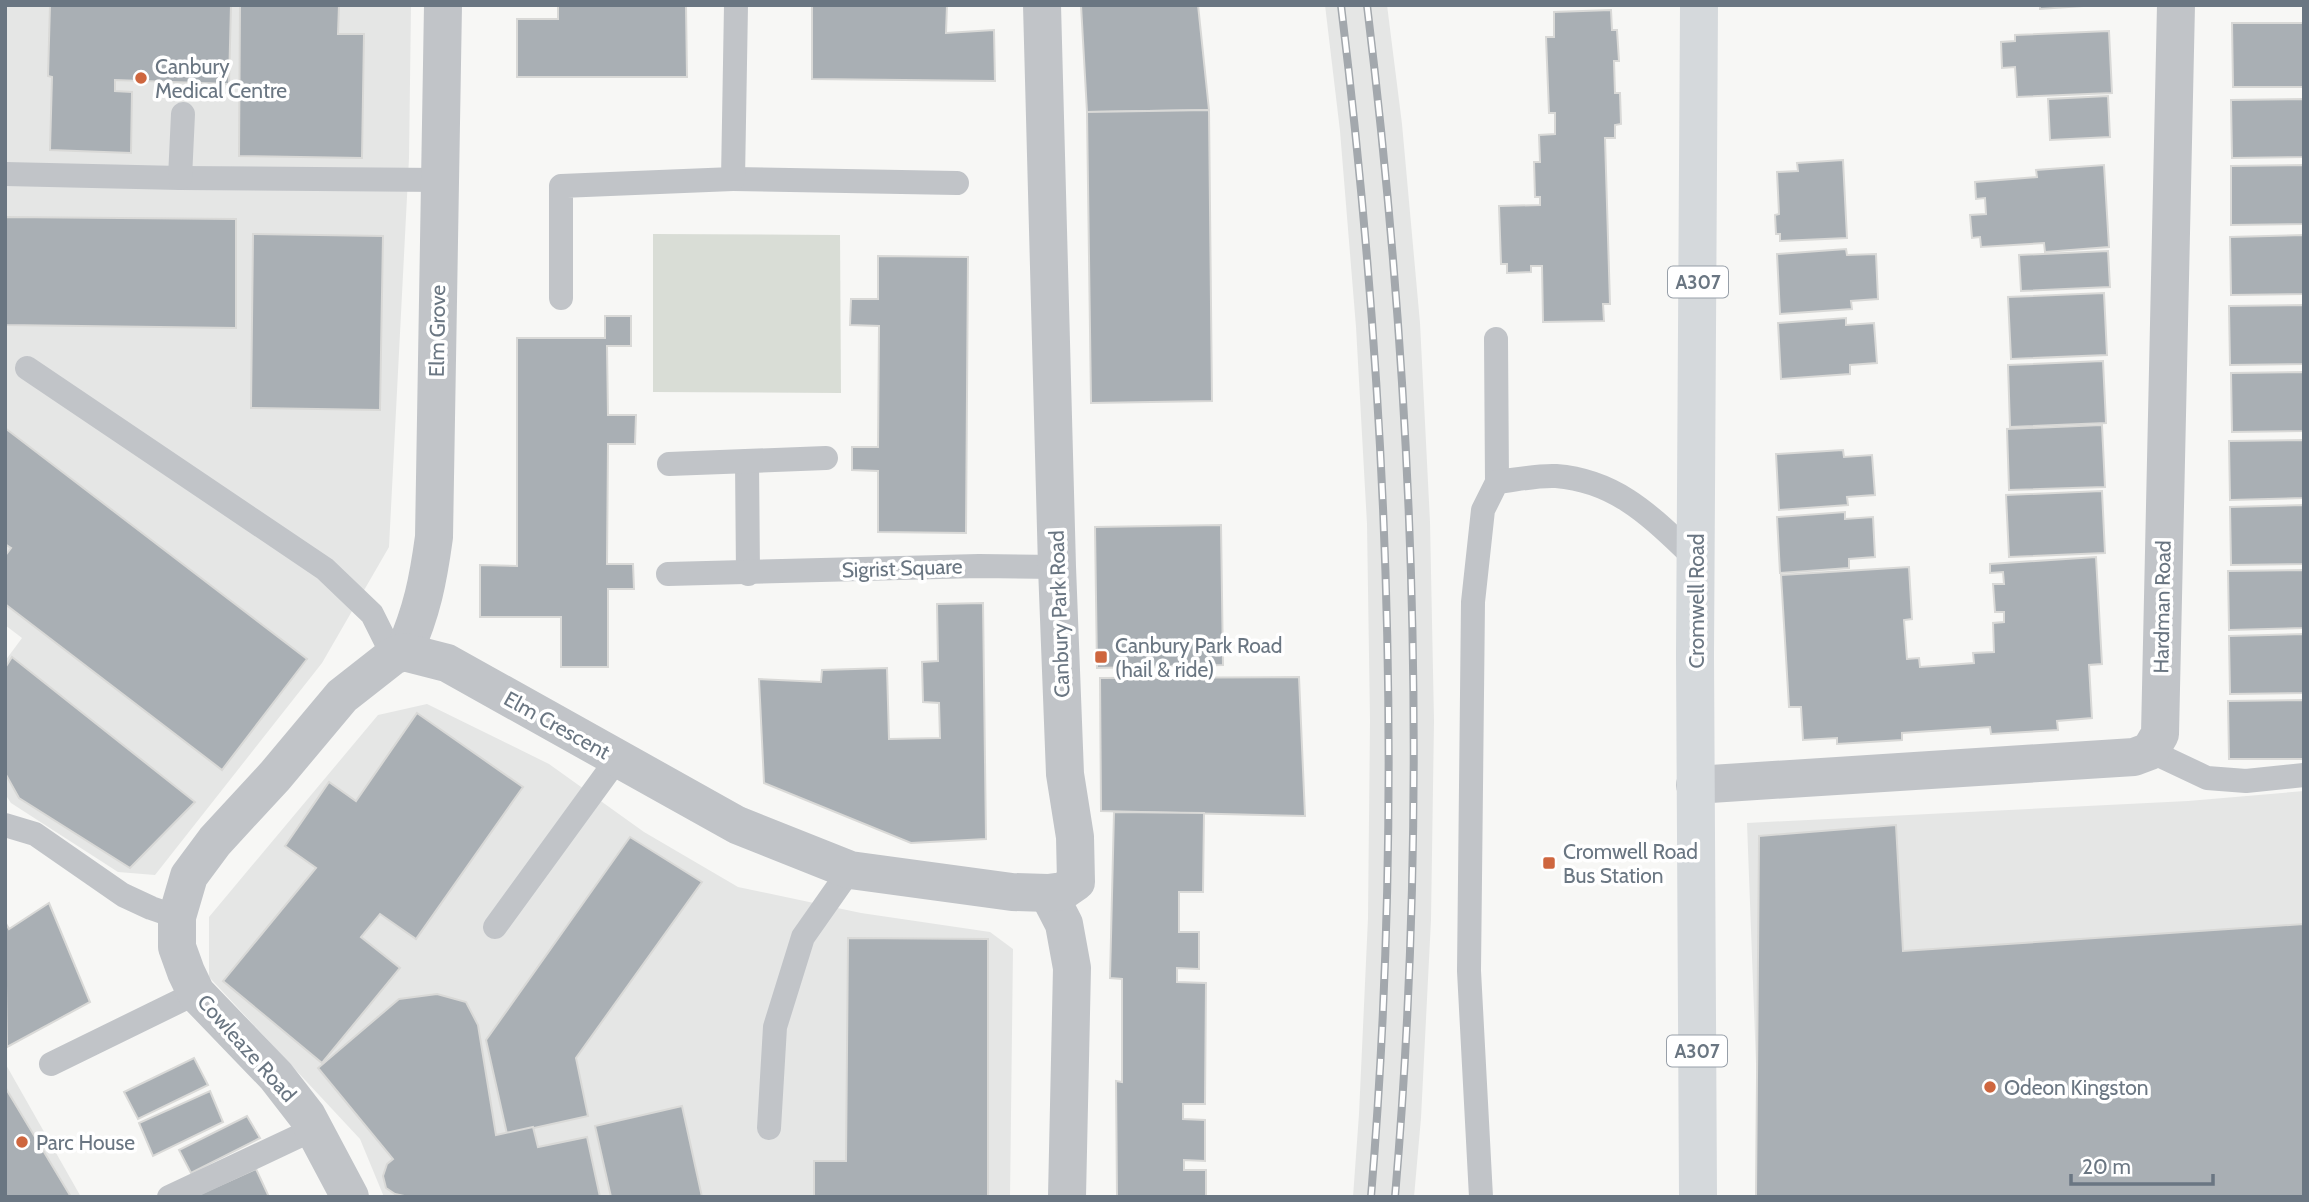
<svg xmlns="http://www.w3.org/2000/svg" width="2309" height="1202" viewBox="0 0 2309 1202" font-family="Cabin,sans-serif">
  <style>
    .built { fill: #e5e6e5 }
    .green { fill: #d9ddd6 }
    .building { fill: #a9afb4; stroke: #d9d9d7; stroke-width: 2 }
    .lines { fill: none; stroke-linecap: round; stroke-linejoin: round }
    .service { stroke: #c1c4c8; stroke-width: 24 }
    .minor { stroke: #c1c4c8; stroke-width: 38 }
    .primary { stroke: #d5d9dc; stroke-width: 38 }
    .rail-casing { stroke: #a3a8ad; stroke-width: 8 }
    .rail { stroke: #fff; stroke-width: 5; stroke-dasharray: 16; stroke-linecap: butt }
    .poi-dot { fill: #ce663e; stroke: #fff; stroke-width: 2.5 }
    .labels { text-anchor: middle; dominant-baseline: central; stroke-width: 7; stroke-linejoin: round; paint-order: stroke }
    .shield { fill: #fff; stroke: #979fa8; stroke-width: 2 }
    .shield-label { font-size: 19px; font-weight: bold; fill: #6a7682 }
    .poi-label { font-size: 21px; fill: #6a7682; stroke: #fff; text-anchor: start }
    .street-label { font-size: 21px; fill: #6a7682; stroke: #fff }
  </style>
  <rect width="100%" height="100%" fill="#f7f7f5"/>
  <g class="built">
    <polygon points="5,5 411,5 409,158 389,547 322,663 155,875 118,872 11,803 5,794 5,661 22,638 5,625"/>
    <polygon points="1325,5 1387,5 1402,124 1420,323 1430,522 1434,721 1431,920 1421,1118 1414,1197 1353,1197 1359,1114 1368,918 1370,721 1367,524 1356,327 1340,131"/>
    <polygon points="427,704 549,764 644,832 738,887 861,913 990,932 1013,949 1010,1197 384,1197 360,1139 209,977 209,917 378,715"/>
    <polygon points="2304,791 2304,1197 1761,1197 1747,823 2188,801"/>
    <polygon points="5,1063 81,1197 5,1197"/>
  </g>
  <polygon class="green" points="653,234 840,235 841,393 653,392"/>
  <g class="building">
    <polygon points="50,5 231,5 229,84 115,80 115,91 132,92 131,153 50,150 52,77 48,76"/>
    <polygon points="240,5 339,5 338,34 364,34 362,158 239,156"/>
    <polygon points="558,5 686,5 687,77 517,77 517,19 558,19"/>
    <polygon points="812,5 947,5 946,33 994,30 995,81 812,79"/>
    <polygon points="1081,5 1198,5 1209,110 1087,112"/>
    <polygon points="2040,5 2098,5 2040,9"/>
    <polygon points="1611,10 1612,30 1617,30 1619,61 1614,61 1615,93 1620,93 1621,124 1615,125 1615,138 1605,138 1610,304 1603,304 1604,321 1543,322 1542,266 1531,266 1531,272 1507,273 1507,264 1501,264 1499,206 1540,205 1540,197 1535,197 1534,162 1540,162 1539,135 1555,134 1555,113 1549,113 1546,37 1554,37 1554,12"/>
    <polygon points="2232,23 2304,23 2304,87 2233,87"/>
    <polygon points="2109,31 2112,93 2017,97 2015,67 2002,68 2001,42 2015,41 2015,35"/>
    <polygon points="2108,96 2110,137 2050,140 2048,99"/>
    <polygon points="2304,99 2304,157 2232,158 2231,100"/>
    <polygon points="1209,110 1212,401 1091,403 1087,112"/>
    <polygon points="1843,160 1847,238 1780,241 1780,234 1776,234 1775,215 1779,214 1777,172 1798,171 1797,163"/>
    <polygon points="2104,165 2109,247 2045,252 2044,243 1981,247 1980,237 1972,238 1970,215 1986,214 1985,198 1976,199 1975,182 2037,177 2036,170"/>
    <polygon points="2304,165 2304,224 2231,225 2231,166"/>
    <polygon points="5,217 236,219 236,328 5,325"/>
    <polygon points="253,234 383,236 380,410 251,408"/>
    <polygon points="2304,235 2304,294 2231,295 2230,237"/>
    <polygon points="1846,249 1847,255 1876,254 1878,299 1851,301 1852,309 1780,314 1777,254"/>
    <polygon points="2108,251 2110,287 2021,291 2019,255"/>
    <polygon points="878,256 968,257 966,533 878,532 878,471 852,470 852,447 878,447 879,326 850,325 851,299 878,299"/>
    <polygon points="2104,293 2107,355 2011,359 2008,297"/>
    <polygon points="2304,305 2304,364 2230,365 2229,306"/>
    <polygon points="605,316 631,316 631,346 607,346 608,415 636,415 635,444 608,444 607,564 633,564 634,589 608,589 608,667 561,667 561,617 480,617 480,565 517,566 517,338 605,338"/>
    <polygon points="1846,318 1846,325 1874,323 1877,363 1850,365 1850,374 1781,379 1778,323"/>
    <polygon points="2103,361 2106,423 2010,427 2008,365"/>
    <polygon points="2304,372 2304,431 2232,432 2231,373"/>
    <polygon points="2102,425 2105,487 2009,490 2007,429"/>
    <polygon points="5,428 307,659 222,770 5,604 5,556 11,548 5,544"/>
    <polygon points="2304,440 2304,498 2230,500 2229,441"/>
    <polygon points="1843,450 1844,457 1872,455 1875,495 1847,497 1848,505 1779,510 1776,454"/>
    <polygon points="2102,491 2105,553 2009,557 2006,495"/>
    <polygon points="2304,505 2304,564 2231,565 2230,507"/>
    <polygon points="1845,512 1845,519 1873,517 1875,557 1849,559 1849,568 1780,573 1777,517"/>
    <polygon points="1221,525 1223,665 1097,668 1095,527"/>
    <polygon points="2096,557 2102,664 2089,665 2092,718 2057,721 2058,730 1991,734 1990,727 1902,733 1902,740 1837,744 1837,738 1803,740 1801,707 1789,707 1781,575 1909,567 1912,619 1904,620 1907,659 1919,658 1920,667 1948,665 1974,663 1973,653 1994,652 1993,623 2004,622 2004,612 1995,612 1993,584 2004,584 2003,572 1990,573 1990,564"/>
    <polygon points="2304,570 2304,628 2229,630 2228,571"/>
    <polygon points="983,603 986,839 911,843 764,783 759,679 821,682 822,670 887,668 889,739 940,738 939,703 923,702 922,662 938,661 937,604"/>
    <polygon points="2304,634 2304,693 2230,694 2229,636"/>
    <polygon points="12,657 195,802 130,868 19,798 5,773 5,668"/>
    <polygon points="1299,677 1305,816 1101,811 1100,678"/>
    <polygon points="2304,700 2304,759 2229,759 2228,701"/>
    <polygon points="417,713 523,787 416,939 380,914 361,937 400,968 322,1063 223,981 316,868 285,846 329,782 356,801"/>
    <polygon points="1114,812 1204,813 1203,892 1179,892 1179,932 1199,932 1199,969 1177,968 1177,982 1206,983 1205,1104 1183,1104 1183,1119 1205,1120 1205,1161 1184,1160 1184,1170 1206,1170 1206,1197 1117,1197 1116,1081 1122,1082 1122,979 1110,978"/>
    <polygon points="1896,825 1903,951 2304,924 2304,1197 1756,1197 1759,836"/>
    <polygon points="630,837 702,882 576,1058 588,1116 507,1134 486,1040"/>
    <polygon points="49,903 90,1002 7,1047 5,922 9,929"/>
    <polygon points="848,938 988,939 988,1197 814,1197 814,1161 846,1161"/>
    <polygon points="437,994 466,1002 478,1025 496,1135 533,1127 538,1147 587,1137 600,1197 409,1197 395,1194 386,1188 383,1176 387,1164 393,1159 318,1068 399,999"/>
    <polygon points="194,1058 208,1085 138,1119 124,1092"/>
    <polygon points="5,1087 71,1197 5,1197"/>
    <polygon points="210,1091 223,1122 153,1156 139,1123"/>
    <polygon points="682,1106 702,1197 611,1197 595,1126"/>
    <polygon points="247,1116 260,1138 191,1173 179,1150"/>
    <polygon points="256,1169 269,1197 193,1197"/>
  </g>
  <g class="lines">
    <g class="service">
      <polyline points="5,174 180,178 440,180"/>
      <polyline points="180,178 183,114"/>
      <polyline points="733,179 957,183"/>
      <polyline points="561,298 561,186 733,179 736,5"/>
      <polyline points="1496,339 1497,482"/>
      <polyline points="27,368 325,569 372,614 393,656"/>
      <polyline points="747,461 748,574"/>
      <polyline points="669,464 826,458"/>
      <polyline points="668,574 979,566 1057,567"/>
      <polyline points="2150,751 2207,778 2246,781 2304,775"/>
      <polyline points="5,825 35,834 123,895 151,908 177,917"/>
      <polyline points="495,927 618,758"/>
      <polyline points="51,1064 196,993"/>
      <polyline points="769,1128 775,1027 803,937 850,870"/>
      <polyline points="169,1197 314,1129"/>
      <path d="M1481 1197 1469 971 1473 602 1483 510 1497 482C1516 480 1537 475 1556 476 1619 481 1653 519 1696 559"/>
    </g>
    <g class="minor">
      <path d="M404 652C422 611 428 581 434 537L443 5"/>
      <polyline points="1695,785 2134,757 2150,751 2160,734 2176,5"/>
      <polyline points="1048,893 1064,924 1072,968 1067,1197"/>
      <polyline points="350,1197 307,1116 276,1076 196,993 186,972 177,947 177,917 189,876 215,841 275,776 342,696 393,656 404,652 447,663 737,825 850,870 1012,892 1048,893 1063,891 1076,882 1075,837 1065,774 1057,567 1042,5"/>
    </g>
    <polyline class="primary" points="1698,1197 1695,655 1699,5"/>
    <g class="rail-casing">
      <g id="rail">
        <path d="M1341 5C1389 400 1404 800 1371 1197"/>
        <path d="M1367 5C1415 400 1429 800 1395 1197"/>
      </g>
    </g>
    <use href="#rail" class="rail"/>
  </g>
  <g class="poi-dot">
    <circle cx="141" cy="78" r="7"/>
    <rect x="1094" y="650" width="14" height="14" rx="3.5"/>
    <rect x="1542" y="856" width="14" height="14" rx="3.5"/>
    <circle cx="1990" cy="1087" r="7"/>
    <circle cx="22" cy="1142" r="7"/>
  </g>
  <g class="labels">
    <g class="shield">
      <rect x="1668" y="266.5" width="60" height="31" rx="5"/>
      <rect x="1667" y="1035.5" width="60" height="31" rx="5"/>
    </g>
    <g class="shield-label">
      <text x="1698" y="282">A307</text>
      <text x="1697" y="1051">A307</text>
    </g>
    <g class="poi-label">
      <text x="155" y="66">Canbury<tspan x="155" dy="24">Medical Centre</tspan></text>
      <text x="1115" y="645">Canbury Park Road<tspan x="1115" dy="24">(hail &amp; ride)</tspan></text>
      <text x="1563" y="851">Cromwell Road<tspan x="1563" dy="24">Bus Station</tspan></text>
      <text x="2004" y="1087">Odeon Kingston</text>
      <text x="36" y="1142">Parc House</text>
    </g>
    <g class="street-label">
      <text transform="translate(437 331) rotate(-89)">Elm Grove</text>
      <text transform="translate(902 568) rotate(-2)">Sigrist Square</text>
      <text transform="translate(1696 601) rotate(-90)">Cromwell Road</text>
      <text transform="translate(2162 607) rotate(-89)">Hardman Road</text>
      <text transform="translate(1059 614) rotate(-92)">Canbury Park Road</text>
      <text transform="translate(557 725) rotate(29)">Elm Crescent</text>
      <text transform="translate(247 1048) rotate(48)">Cowleaze Road</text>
    </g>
  </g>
  <rect width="2309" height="1202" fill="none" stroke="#6a7682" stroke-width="14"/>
  <path d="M2071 1174v10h142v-10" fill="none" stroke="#6a7682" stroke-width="3.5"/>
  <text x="2082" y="1174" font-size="21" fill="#6a7682" stroke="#ffffff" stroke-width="5" paint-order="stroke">20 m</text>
</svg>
